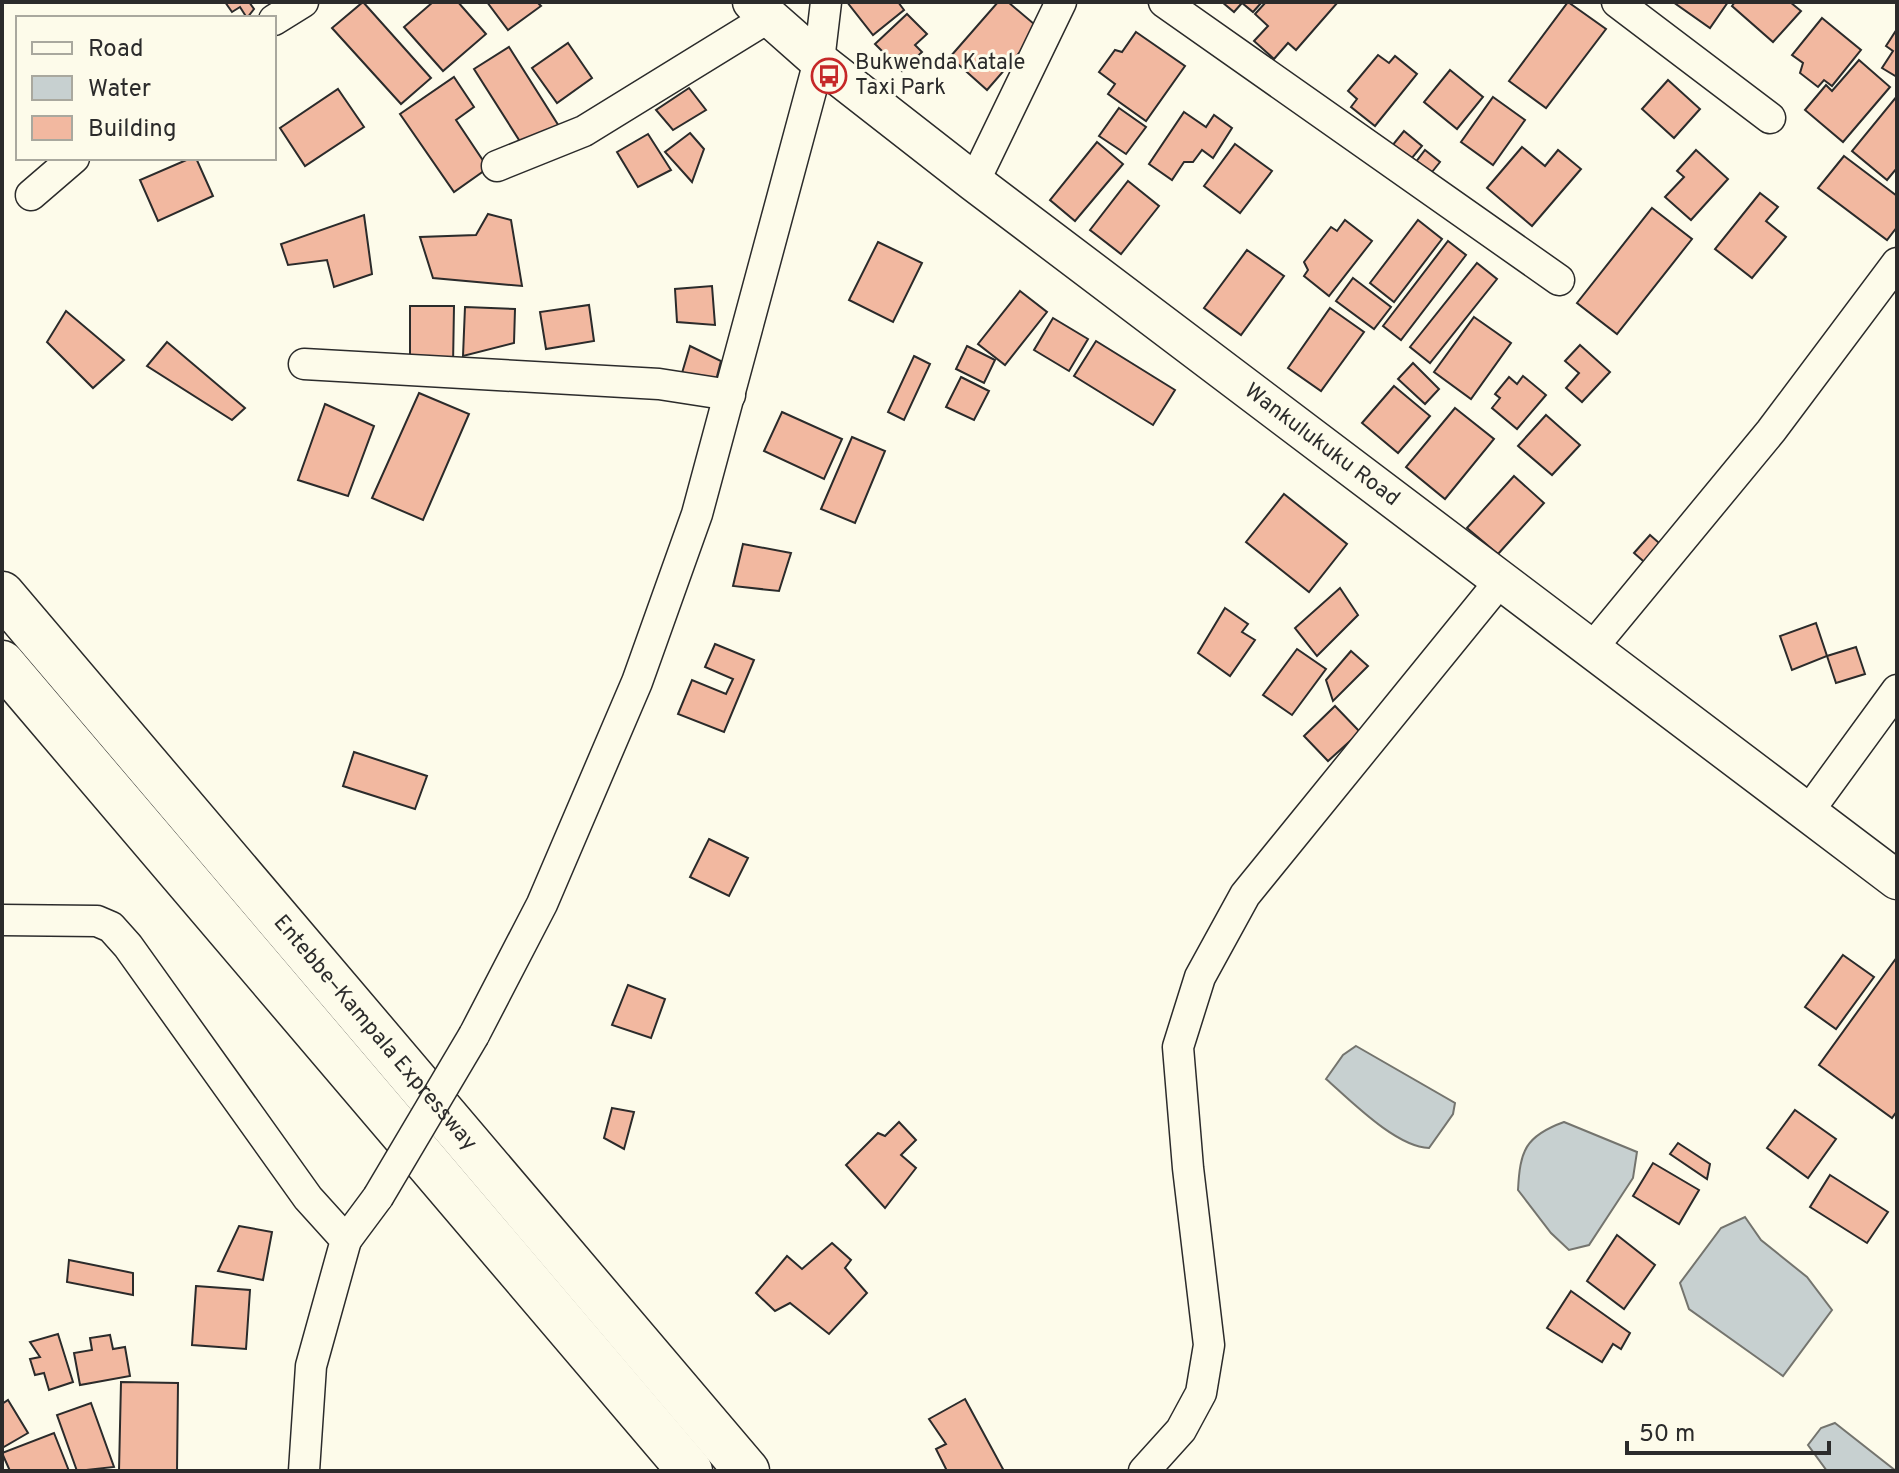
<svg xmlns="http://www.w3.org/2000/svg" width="1899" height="1473" viewBox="0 0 1899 1473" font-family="Overpass,sans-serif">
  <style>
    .water { fill: #c7d0d0; stroke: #74746e; stroke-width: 2 }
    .building { fill: #f2b8a0; stroke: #2b2b2b; stroke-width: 2 }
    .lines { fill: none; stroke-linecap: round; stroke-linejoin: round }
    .minor-casing { stroke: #2b2b2b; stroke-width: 33 }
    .major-casing { stroke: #2b2b2b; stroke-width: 41 }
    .highway-casing { stroke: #2b2b2b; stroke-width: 47 }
    .minor { stroke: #fdfbea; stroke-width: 30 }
    .major { stroke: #fdfbea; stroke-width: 38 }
    .highway { stroke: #fdfbea; stroke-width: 44 }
    .minor-bridge-casing { stroke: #2b2b2b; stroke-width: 33; stroke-linecap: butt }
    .minor-bridge { stroke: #fdfbea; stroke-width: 30 }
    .labels { text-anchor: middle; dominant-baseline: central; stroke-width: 6; stroke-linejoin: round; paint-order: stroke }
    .poi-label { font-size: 22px; fill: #2b2b2b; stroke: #fdfbea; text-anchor: start }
    .street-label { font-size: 22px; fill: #2b2b2b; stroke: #fdfbea }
  </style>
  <rect width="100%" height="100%" fill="#fdfbea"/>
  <g class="water">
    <path d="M1356 1046 1455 1103 1453 1114 1429 1148C1396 1147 1351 1101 1326 1079L1343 1055Z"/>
    <path d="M1564 1122 1637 1152 1633 1178 1589 1245 1569 1250 1551 1233 1518 1190C1520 1151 1525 1136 1564 1122Z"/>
    <polygon points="1745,1217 1761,1240 1807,1277 1832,1310 1783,1376 1689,1309 1680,1283 1721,1228"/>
    <polygon points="1835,1423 1896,1471 1827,1471 1808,1445 1821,1428"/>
  </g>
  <g class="building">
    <polygon points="225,2 249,2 254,9 247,18 240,7 232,12"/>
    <polygon points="363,2 431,78 401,104 332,28"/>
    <polygon points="433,2 458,2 486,34 443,71 404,27"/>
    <polygon points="487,2 537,2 541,6 508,30"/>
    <polygon points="847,2 898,2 904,10 873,35"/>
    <polygon points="998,2 1008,2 1040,29 987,90 950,57"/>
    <polygon points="1222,2 1262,2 1253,12 1242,3 1234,12"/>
    <polygon points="1266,2 1338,2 1296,50 1288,43 1274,59 1254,41 1268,26 1255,14"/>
    <polygon points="1568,2 1606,29 1546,108 1509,81"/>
    <polygon points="1673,2 1728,2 1710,28"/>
    <polygon points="1735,2 1790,2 1801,11 1773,42 1732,6"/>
    <polygon points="907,14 927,34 915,45 922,52 902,71 875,44"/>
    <polygon points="1822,18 1861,50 1832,86 1824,80 1818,87 1800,73 1803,63 1792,55"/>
    <polygon points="1897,29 1897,77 1882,68 1893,51 1886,46"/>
    <polygon points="1136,32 1185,66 1146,121 1108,94 1115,84 1099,72 1115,50 1122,52"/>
    <polygon points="568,43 592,78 557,103 532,68"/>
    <polygon points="509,47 562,131 521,143 474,69"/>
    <polygon points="1378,55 1389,63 1395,56 1417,74 1375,126 1351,107 1357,99 1348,91"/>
    <polygon points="1859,60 1890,87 1843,142 1805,110 1826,85 1832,91"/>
    <polygon points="1450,70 1483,97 1457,129 1424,102"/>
    <polygon points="454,77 474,107 456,120 488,168 454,192 400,114"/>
    <polygon points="1668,80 1700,109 1674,138 1642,109"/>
    <polygon points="689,88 706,110 673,130 656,110"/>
    <polygon points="338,89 364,127 305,166 280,128"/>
    <polygon points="1897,96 1897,168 1887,180 1852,151"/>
    <polygon points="1493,97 1525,120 1493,165 1461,142"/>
    <polygon points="1119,108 1146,127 1126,154 1099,136"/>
    <polygon points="1184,112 1206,127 1214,115 1232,128 1213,158 1202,150 1193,162 1184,162 1172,180 1149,164"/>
    <polygon points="1404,131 1422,146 1401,171 1383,157"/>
    <polygon points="690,133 704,149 692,182 665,152"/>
    <polygon points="648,134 671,170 638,187 617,152"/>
    <polygon points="1097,142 1123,164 1075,221 1050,200"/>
    <polygon points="1235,144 1272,171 1240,213 1204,186"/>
    <polygon points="1522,147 1545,166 1558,150 1581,169 1532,226 1487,188"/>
    <polygon points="1425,150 1440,162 1424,182 1409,171"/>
    <polygon points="1696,150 1728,179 1691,220 1665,197 1684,177 1677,171"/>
    <polygon points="1844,156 1897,196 1897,227 1887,240 1818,188"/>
    <polygon points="191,158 196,158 213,196 158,221 140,180"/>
    <polygon points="1128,181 1159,206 1121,254 1090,230"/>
    <polygon points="1760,193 1778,207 1766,221 1786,237 1752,278 1715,249"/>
    <polygon points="1652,208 1692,239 1617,334 1577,303"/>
    <polygon points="488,214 511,220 522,286 433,278 420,237 476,235"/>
    <polygon points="364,215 372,274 334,287 327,260 288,265 281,244"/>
    <polygon points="1345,220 1372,241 1329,296 1304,276 1308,270 1304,262 1331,227 1337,231"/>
    <polygon points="1418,220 1442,239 1394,302 1370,283"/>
    <polygon points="1448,241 1466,255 1401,340 1383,326"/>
    <polygon points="878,242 922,263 893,322 849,300"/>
    <polygon points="1247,250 1284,276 1241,335 1204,308"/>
    <polygon points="1477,263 1497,279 1430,363 1410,347"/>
    <polygon points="1353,278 1391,307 1374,329 1336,301"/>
    <polygon points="712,286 715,325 677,322 675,289"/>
    <polygon points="1020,291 1047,312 1005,365 978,344"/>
    <polygon points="589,305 594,341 546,349 540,312"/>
    <polygon points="410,306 454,306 453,366 410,366"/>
    <polygon points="465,307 515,309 514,343 463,356"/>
    <polygon points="1330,308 1364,332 1321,391 1288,368"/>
    <polygon points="66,311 124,360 93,388 47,342"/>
    <polygon points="1474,317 1511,343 1471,399 1434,372"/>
    <polygon points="1053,318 1088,339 1069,371 1034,350"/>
    <polygon points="1096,341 1175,390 1153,425 1074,376"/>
    <polygon points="167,342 245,408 232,420 147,366"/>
    <polygon points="1580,345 1610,372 1582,402 1566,388 1579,373 1565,361"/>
    <polygon points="690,346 721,361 715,384 682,373"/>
    <polygon points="967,346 995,360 984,383 956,369"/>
    <polygon points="914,356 930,364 904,420 888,412"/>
    <polygon points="1413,363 1439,389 1425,404 1398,379"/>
    <polygon points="1523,376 1546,395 1517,429 1492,408 1500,398 1495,394 1509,377 1517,384"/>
    <polygon points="961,377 989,391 974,420 946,407"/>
    <polygon points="1394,386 1430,416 1398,453 1362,423"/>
    <polygon points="419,393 469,414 423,520 372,498"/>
    <polygon points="325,404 374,426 348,496 298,480"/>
    <polygon points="1455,408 1494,439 1445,499 1406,467"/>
    <polygon points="782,412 842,439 824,479 764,451"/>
    <polygon points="1546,415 1580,445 1552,475 1518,446"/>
    <polygon points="852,437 885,451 855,523 821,509"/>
    <polygon points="1514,476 1544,503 1498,554 1467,528"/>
    <polygon points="1284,494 1347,544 1309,592 1246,542"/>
    <polygon points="1650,535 1666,549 1650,567 1634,553"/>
    <polygon points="743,544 791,553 779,591 733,586"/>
    <polygon points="1340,588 1358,615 1317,656 1295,628"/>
    <polygon points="1225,608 1248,624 1242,632 1255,640 1230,676 1198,653"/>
    <polygon points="1816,623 1827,656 1792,670 1780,636"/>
    <polygon points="715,644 754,660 724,732 678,714 692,680 726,694 733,679 705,667"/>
    <polygon points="1856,647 1865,674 1836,683 1827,656"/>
    <polygon points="1297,649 1326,669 1292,715 1263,695"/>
    <polygon points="1351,651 1368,666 1333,701 1326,680"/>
    <polygon points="1335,706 1360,732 1328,761 1304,736"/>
    <polygon points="354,752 427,776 415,809 343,786"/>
    <polygon points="709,839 748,858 729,896 690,877"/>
    <polygon points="1843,955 1874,977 1836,1029 1805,1007"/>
    <polygon points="1897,957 1897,1111 1892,1118 1819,1065"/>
    <polygon points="628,985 665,999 651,1038 612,1025"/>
    <polygon points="612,1108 634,1112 624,1149 604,1138"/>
    <polygon points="1795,1110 1836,1139 1808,1178 1767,1148"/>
    <polygon points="899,1122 916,1140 901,1155 916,1168 885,1208 846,1165 878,1133 885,1136"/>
    <polygon points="1678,1143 1710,1164 1707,1179 1670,1154"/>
    <polygon points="1653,1163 1699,1190 1679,1224 1633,1196"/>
    <polygon points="1830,1175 1888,1212 1867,1243 1810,1207"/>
    <polygon points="239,1226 272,1232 263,1280 218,1271"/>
    <polygon points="1617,1235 1655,1265 1624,1309 1587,1281"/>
    <polygon points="832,1243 851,1260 845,1268 867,1293 829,1334 790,1303 775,1311 756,1293 787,1256 802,1269"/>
    <polygon points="69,1260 133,1273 133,1295 67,1282"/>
    <polygon points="196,1286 250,1290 246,1349 192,1345"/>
    <polygon points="1571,1291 1630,1333 1621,1349 1613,1344 1602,1362 1547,1328"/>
    <polygon points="58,1334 73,1382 49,1390 44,1373 35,1375 30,1359 40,1357 30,1342"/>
    <polygon points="110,1335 113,1349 125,1347 130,1376 80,1385 74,1353 92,1350 90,1338"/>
    <polygon points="121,1382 178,1383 177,1471 119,1471"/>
    <polygon points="965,1399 1004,1471 947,1471 936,1449 946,1444 929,1419"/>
    <polygon points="8,1400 28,1433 2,1448 2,1404"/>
    <polygon points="91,1403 114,1467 77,1471 57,1415"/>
    <polygon points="54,1433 69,1471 10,1471 2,1453"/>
  </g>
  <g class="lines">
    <g class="minor-casing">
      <g id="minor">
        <polyline points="1164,2 1559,280"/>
        <polyline points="1617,2 1770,118"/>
        <polyline points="274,20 303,2"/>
        <polyline points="497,166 584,131 769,17"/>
        <polyline points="974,182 1061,2"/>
        <polyline points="31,195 74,158"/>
        <polyline points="304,364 659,384 730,395"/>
        <polyline points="1592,648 1771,431 1897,263"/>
        <polyline points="1808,812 1897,690"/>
        <polyline points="2,920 97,921 111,927 128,946 308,1198 346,1240 311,1366 304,1471"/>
        <polyline points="474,1035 542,904 637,682 697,514 819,61 826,2"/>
        <polyline points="346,1240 378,1197"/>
        <polyline points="1144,1471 1181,1430 1201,1393 1209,1345 1188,1168 1178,1047 1200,977 1245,895 1501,580"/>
      </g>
    </g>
    <g class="major-casing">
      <g id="major">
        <path id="s1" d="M752 2 819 61 974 182 1897 880"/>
      </g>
    </g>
    <g class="highway-casing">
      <g id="highway">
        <path id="s2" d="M2 594 747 1471"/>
        <polyline points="2,663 690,1471"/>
      </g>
    </g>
    <use href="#minor" class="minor"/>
    <use href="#major" class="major"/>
    <use href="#highway" class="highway"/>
    <g class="minor-bridge-casing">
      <polyline id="minor-bridge" points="378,1197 474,1035"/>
    </g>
    <use href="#minor-bridge" class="minor-bridge"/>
  </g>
  <defs>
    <g id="bus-ring" transform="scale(1.8)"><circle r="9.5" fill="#fdfbea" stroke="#c62828" stroke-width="1.5"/><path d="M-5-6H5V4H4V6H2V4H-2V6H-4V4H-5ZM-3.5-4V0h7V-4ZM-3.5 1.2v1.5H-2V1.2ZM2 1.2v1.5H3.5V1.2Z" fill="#c62828"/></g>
  </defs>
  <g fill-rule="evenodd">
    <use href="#bus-ring" x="829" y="76"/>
  </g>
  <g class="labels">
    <g class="poi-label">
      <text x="855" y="63">Bukwenda Katale<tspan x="855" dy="25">Taxi Park</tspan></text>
    </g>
    <g class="street-label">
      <text stroke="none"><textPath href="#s1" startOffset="722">Wankulukuku Road</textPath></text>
      <text stroke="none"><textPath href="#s2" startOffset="576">Entebbe–Kampala Expressway</textPath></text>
    </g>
  </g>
  <rect width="1899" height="1473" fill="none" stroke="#2b2b2b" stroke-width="8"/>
  <rect x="16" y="16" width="260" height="144" fill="#fdfbea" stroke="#a9a89e" stroke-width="2"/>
  <rect x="32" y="42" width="40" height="12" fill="#fdfbea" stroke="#a9a89e" stroke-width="2"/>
  <text x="88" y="56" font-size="24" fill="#2b2b2b">Road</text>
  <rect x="32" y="76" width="40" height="24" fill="#c7d0d0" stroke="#a9a89e" stroke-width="2"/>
  <text x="88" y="96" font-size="24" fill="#2b2b2b">Water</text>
  <rect x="32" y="116" width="40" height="24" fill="#f2b8a0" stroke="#a9a89e" stroke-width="2"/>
  <text x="88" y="136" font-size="24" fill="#2b2b2b">Building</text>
  <path d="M1627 1441v12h202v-12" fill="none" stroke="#2b2b2b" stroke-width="4"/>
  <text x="1639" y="1441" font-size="24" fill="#2b2b2b" stroke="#fdfbea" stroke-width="6" paint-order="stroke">50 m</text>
</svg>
